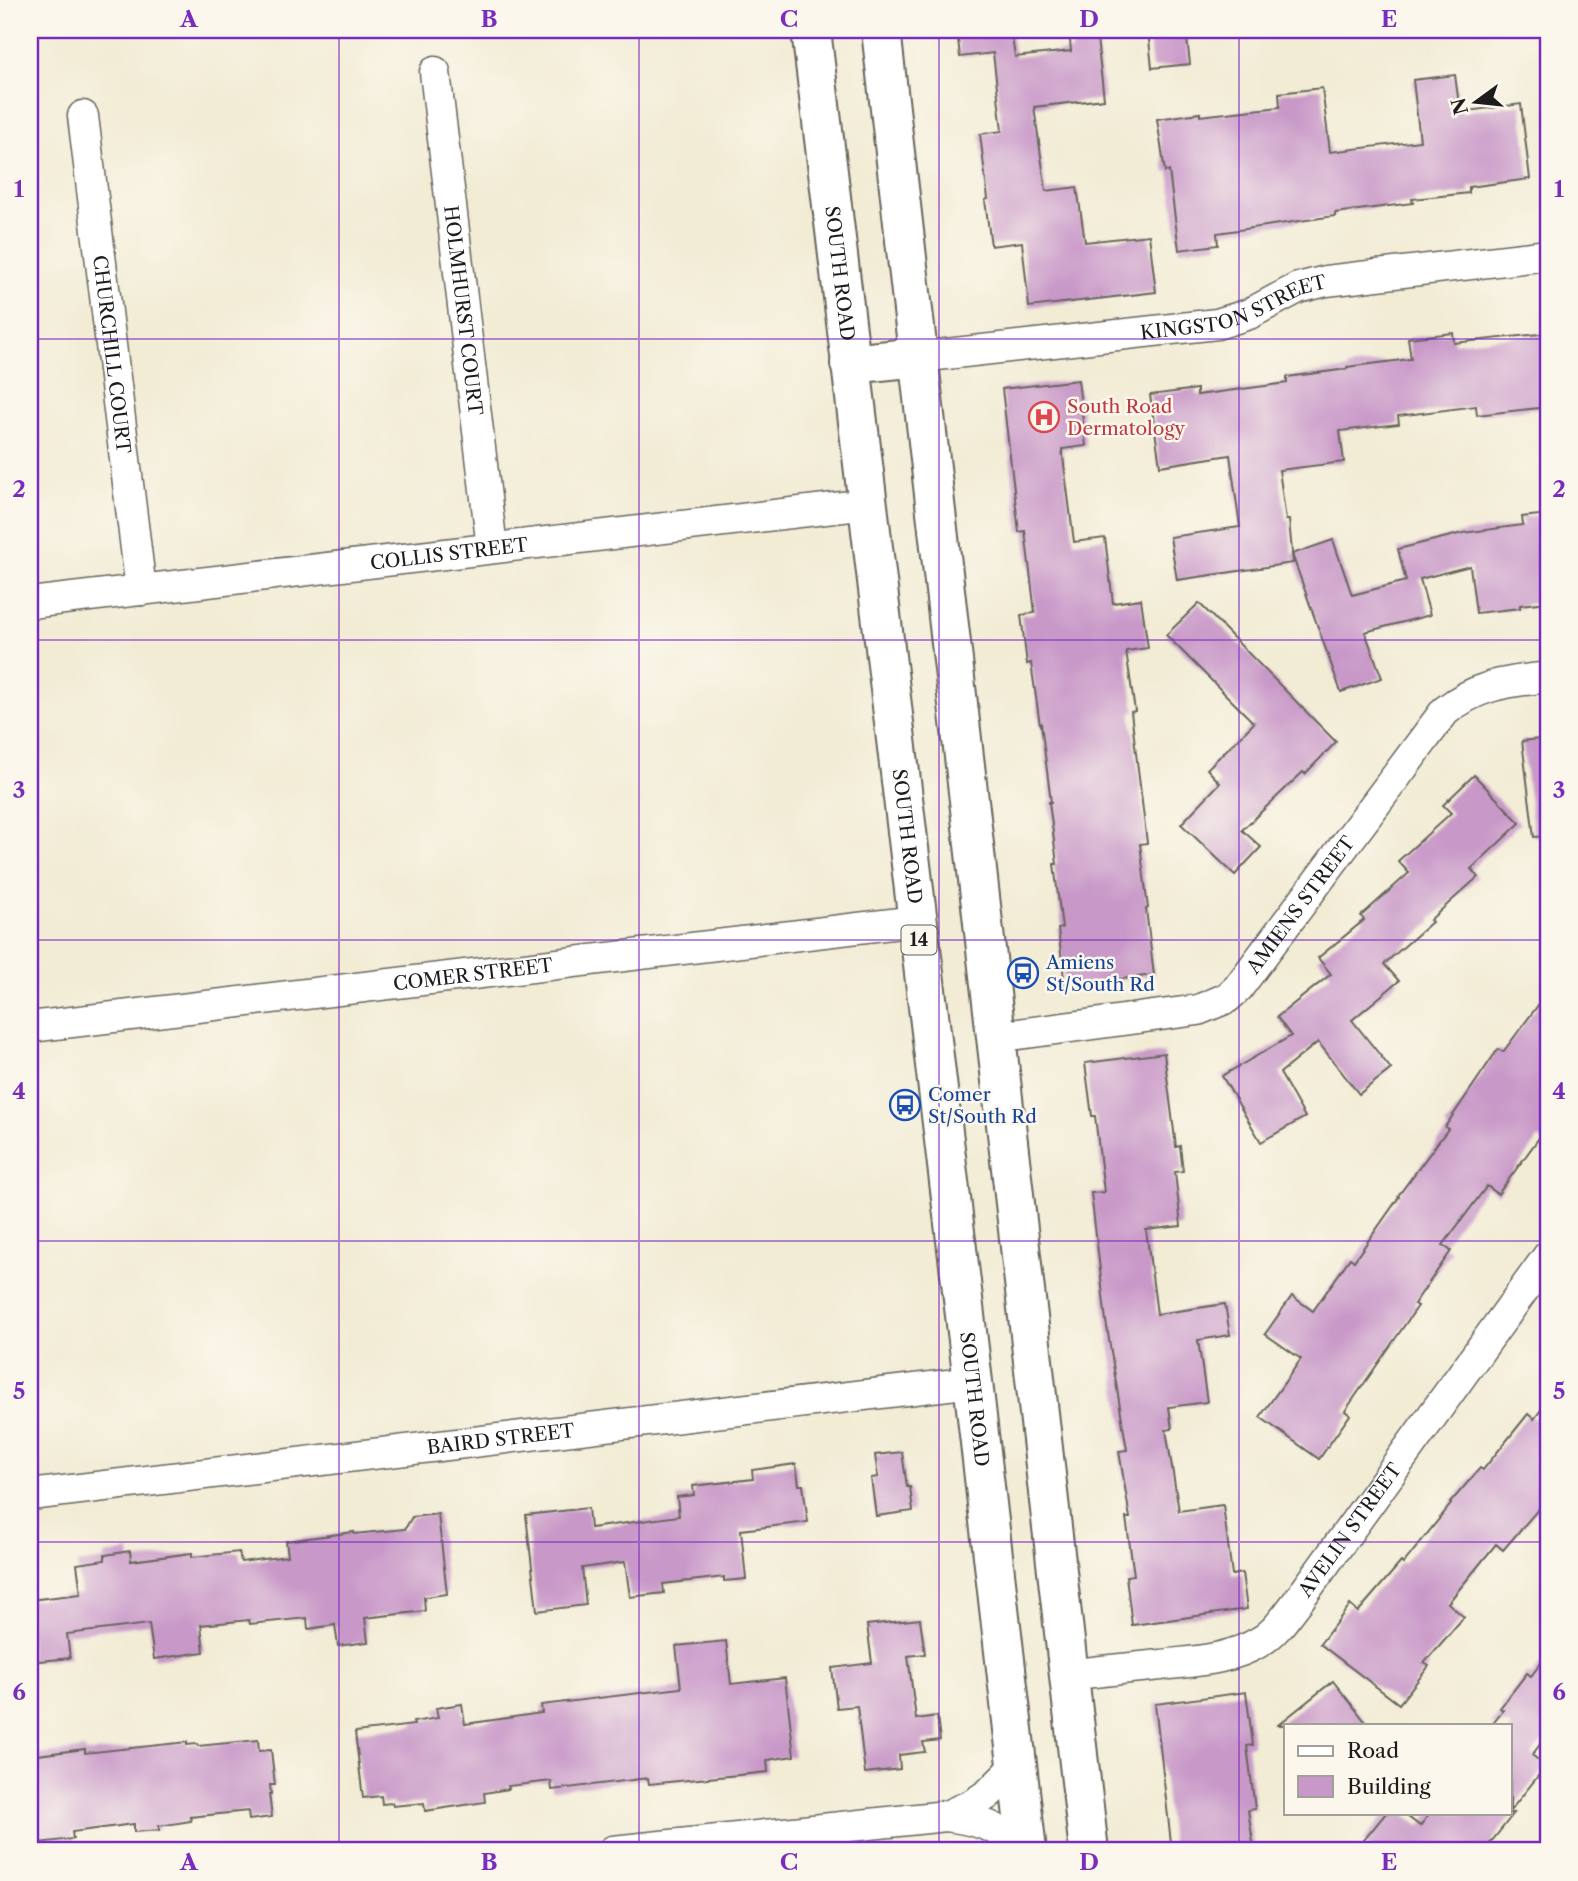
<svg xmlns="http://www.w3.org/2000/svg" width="1578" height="1881" viewBox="0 0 1578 1881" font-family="'Libre Caslon Text',serif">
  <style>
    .building { fill: #c898c8 }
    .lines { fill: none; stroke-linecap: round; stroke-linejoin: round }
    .street-casing { stroke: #67655d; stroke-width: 33 }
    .primary-casing { stroke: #67655d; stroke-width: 42 }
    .street { stroke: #fff; stroke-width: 30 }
    .primary { stroke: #fff; stroke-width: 38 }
    .grid { fill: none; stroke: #7b2cbf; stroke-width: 2; stroke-opacity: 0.55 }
    .labels { text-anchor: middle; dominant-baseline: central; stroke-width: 5; stroke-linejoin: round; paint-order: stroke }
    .shield { fill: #fbf7ec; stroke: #5f5e5a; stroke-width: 2 }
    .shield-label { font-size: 18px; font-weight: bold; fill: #1c1c1c }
    .street-label { font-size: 19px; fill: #1c1c1c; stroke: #fbf7ec }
    .health-label { font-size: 19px; fill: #be3a42; stroke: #fbf7ec; text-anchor: start }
    .transit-label { font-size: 19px; fill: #164399; stroke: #fbf7ec; text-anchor: start }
    .neatline { fill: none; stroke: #7b2cbf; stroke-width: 2.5 }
    .grid-label { font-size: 23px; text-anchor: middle; font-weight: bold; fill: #7b2cbf }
  </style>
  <rect width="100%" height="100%" fill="#fbf7ec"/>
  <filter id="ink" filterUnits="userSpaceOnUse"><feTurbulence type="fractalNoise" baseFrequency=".0143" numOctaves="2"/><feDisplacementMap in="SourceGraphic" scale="14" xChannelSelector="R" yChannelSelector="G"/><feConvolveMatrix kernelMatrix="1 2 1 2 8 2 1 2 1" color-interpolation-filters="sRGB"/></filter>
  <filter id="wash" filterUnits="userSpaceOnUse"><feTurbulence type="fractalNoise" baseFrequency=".00686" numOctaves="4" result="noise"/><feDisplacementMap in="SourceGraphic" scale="28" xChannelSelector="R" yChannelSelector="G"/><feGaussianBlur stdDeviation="1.57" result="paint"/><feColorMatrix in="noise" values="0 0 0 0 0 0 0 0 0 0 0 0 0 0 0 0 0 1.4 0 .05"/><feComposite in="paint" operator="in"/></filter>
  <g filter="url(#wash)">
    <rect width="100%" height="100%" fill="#f2ecd5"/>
    <g id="blocks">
      <g class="building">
        <polygon points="957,30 1011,30 1015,57 1071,51 1069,30 1096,30 1104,99 1034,107 1046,191 1077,187 1085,242 1149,235 1156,292 1029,307 1022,242 991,246 985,200 988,199 980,134 1002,131 993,53 960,57"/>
        <polygon points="1148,30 1186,30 1190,64 1152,68"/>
        <polygon points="1455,75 1460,112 1521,104 1530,179 1469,187 1469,193 1412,199 1413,203 1335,213 1335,216 1217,233 1218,245 1179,250 1169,171 1165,172 1157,119 1200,113 1200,116 1280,107 1279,93 1322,88 1330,152 1420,141 1413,80"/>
        <polygon points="1453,333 1454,343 1548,333 1548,407 1477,415 1476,406 1398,416 1399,424 1340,431 1344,462 1279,470 1286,520 1289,520 1293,563 1177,580 1170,537 1240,527 1230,455 1160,466 1150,395 1197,389 1197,395 1287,383 1287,377 1347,369 1347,367 1411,359 1408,338"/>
        <polygon points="1078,380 1086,446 1062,449 1074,542 1105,538 1113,603 1141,599 1148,648 1126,651 1135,711 1131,712 1147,843 1140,844 1148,908 1146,909 1154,975 1065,986 1058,929 1062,928 1054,864 1057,864 1049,802 1051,802 1041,724 1040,725 1031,663 1027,664 1021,615 1035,613 1025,531 1019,532 1002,389"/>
        <polygon points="1548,514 1548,602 1520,605 1520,608 1476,613 1470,566 1420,579 1430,615 1365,632 1382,678 1341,692 1292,554 1333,540 1352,595 1406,581 1398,549 1463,533 1523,525 1522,517"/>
        <polygon points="1199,603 1336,742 1305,774 1303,772 1242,830 1261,847 1235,875 1181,824 1220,783 1207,769 1254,723 1166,635"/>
        <polygon points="1548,738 1548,836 1534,837 1522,741"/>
        <polygon points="1474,775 1520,823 1471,869 1478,877 1430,920 1432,922 1384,964 1399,981 1352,1020 1391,1069 1359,1094 1318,1042 1280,1073 1305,1117 1261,1142 1222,1076 1291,1036 1277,1017 1331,974 1318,958 1364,920 1361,916 1409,873 1398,861 1451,813 1443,805"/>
        <polygon points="1548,992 1548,1145 1539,1138 1498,1194 1487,1186 1443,1245 1451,1251 1414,1304 1418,1306 1345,1411 1350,1415 1319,1459 1260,1417 1301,1359 1265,1334 1292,1296 1313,1311 1350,1258 1354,1261 1399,1197 1398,1196 1448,1129 1445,1127 1498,1049 1503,1052"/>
        <polygon points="1164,1053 1176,1147 1180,1146 1183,1171 1175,1172 1181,1226 1146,1230 1157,1314 1225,1304 1230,1335 1198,1340 1207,1402 1169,1407 1172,1429 1166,1430 1179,1511 1223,1505 1232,1575 1242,1573 1247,1609 1132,1625 1126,1576 1134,1575 1126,1518 1130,1518 1119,1451 1127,1450 1106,1321 1091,1193 1104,1192 1095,1116 1092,1116 1085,1063"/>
        <polygon points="1548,1401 1548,1498 1503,1550 1496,1544 1448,1603 1464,1617 1424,1663 1429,1666 1399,1704 1320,1644 1350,1605 1358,1612 1401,1562 1403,1564 1451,1504 1450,1503 1480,1468 1483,1470 1528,1414 1534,1419"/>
        <polygon points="902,1452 907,1487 910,1487 913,1511 876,1516 871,1478 878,1477 875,1455"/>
        <polygon points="796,1464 799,1485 803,1485 808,1522 741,1530 746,1579 724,1581 724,1577 663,1584 664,1593 630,1597 625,1562 582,1568 586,1605 537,1611 526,1515 588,1508 590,1528 679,1516 677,1497 694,1495 693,1486 753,1479 752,1470"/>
        <polygon points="438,1514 447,1594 424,1597 425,1611 365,1618 368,1642 338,1646 335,1625 308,1629 307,1618 250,1624 249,1620 201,1625 204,1652 154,1659 149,1624 67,1634 70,1658 30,1662 30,1600 81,1594 77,1564 105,1560 105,1555 130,1551 131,1561 192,1553 192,1557 239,1552 241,1562 288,1556 286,1541 354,1532 354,1534 405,1529 412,1517"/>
        <polygon points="920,1619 925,1654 908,1656 916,1719 937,1716 940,1740 923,1742 925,1752 899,1755 900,1769 865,1773 857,1706 837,1708 832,1668 872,1663 867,1625"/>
        <polygon points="726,1641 731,1684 785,1678 794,1756 767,1760 768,1772 649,1784 648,1778 552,1790 551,1781 508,1786 509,1789 484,1793 485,1802 425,1811 424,1803 393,1806 392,1803 382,1804 381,1796 363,1798 355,1732 414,1725 413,1722 438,1718 436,1708 462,1704 465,1724 542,1713 541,1705 681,1688 676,1646"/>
        <polygon points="1548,1654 1548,1734 1532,1755 1546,1766 1510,1811 1510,1725 1491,1725 1503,1710 1500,1708 1527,1673 1531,1676"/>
        <polygon points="1333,1681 1368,1725 1278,1725"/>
        <polygon points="1246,1692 1253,1745 1247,1746 1255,1809 1248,1810 1254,1849 1236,1851 1172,1851 1155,1704"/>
        <polygon points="258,1740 259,1751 271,1750 275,1785 270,1785 271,1794 269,1794 272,1817 249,1820 248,1811 190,1817 191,1821 159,1826 159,1830 134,1832 134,1824 72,1832 73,1839 30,1844 30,1756 85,1749 85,1753 187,1742 187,1745 197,1744 198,1746"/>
        <polygon points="1386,1813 1403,1813 1420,1826 1430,1813 1514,1813 1484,1851 1375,1851 1363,1841"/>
      </g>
    </g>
  </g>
  <g filter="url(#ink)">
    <use href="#blocks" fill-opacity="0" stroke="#67655d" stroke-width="2"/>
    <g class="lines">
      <g class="street-casing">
        <g id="street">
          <path id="s1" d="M435 72 492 548"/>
          <path id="s2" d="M83 116 141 590"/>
          <path id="s3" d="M919 357 1217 324 1249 314 1298 288 1326 281 1548 255"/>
          <path id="s4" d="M30 603 868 504"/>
          <path id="s5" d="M30 1027 917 921"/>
          <path id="s6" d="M996 1037 1198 1010 1227 998 1238 988 1445 711C1479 684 1507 682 1548 677"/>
          <path id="s7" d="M30 1495 973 1382"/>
          <path id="s8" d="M1068 1675C1099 1671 1130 1668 1161 1665 1194 1661 1231 1660 1261 1641 1276 1632 1287 1615 1298 1601L1548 1256"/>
          <polyline points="946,1816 973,1804 988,1794 1017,1765"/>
          <path d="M613 1851 946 1816C985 1821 995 1827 1027 1849"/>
        </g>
      </g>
      <g class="primary-casing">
        <g id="primary">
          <path id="s9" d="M811 30 973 1382 1027 1851"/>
          <polyline points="881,30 1089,1851"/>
          <polyline points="850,364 919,357"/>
        </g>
      </g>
      <use href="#street" class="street"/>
      <use href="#primary" class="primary"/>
    </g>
  </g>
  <path class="grid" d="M339 30V1851M639 30V1851M939 30V1851M1239 30V1851M30 339H1548M30 640H1548M30 940H1548M30 1241H1548M30 1542H1548"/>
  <defs>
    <g id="hospital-ring" transform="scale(1.575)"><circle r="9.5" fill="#fbf7ec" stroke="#e0444e" stroke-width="1.5"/><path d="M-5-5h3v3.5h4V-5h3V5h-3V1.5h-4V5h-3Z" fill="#e0444e"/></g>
    <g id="bus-ring" transform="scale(1.575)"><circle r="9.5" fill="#fbf7ec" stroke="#1a4fb4" stroke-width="1.5"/><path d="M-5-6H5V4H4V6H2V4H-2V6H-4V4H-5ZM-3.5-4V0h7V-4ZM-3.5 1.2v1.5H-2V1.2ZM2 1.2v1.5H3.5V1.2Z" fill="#1a4fb4"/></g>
  </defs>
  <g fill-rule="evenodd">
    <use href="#hospital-ring" x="1044" y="417"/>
    <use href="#bus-ring" x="1023" y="973"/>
    <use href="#bus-ring" x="905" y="1105"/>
  </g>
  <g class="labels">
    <rect class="shield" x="901.5" y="925.5" width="35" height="29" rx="5"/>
    <g class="shield-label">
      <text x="919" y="940">14</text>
    </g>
    <g class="street-label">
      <text stroke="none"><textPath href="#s9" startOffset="245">SOUTH ROAD</textPath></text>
      <text stroke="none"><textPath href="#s3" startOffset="320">KINGSTON STREET</textPath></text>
      <text stroke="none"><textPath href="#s1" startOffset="240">HOLMHURST COURT</textPath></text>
      <text stroke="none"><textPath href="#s2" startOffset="240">CHURCHILL COURT</textPath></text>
      <text stroke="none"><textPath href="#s4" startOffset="422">COLLIS STREET</textPath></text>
      <text stroke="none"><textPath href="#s9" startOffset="812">SOUTH ROAD</textPath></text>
      <text stroke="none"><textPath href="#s6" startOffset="354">AMIENS STREET</textPath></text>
      <text stroke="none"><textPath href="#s5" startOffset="446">COMER STREET</textPath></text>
      <text stroke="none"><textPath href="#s9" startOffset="1379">SOUTH ROAD</textPath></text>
      <text stroke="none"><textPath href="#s7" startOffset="474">BAIRD STREET</textPath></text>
      <text stroke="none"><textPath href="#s8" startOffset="340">AVELIN STREET</textPath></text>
    </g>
    <g class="health-label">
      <text x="1067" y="406">South Road<tspan x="1067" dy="22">Dermatology</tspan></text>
    </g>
    <g class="transit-label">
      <text x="1046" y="962">Amiens<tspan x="1046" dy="22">St/South Rd</tspan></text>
      <text x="928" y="1094">Comer<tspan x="928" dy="22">St/South Rd</tspan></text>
    </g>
  </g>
  <rect width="1578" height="1881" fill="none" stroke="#fbf7ec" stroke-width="77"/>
  <rect x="1284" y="1724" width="228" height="91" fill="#fbf7ec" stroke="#a29f99" stroke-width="2"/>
  <rect x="1298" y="1746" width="35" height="10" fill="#ffffff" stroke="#a29f99" stroke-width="2"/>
  <text x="1347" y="1758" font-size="21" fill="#1c1c1c">Road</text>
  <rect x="1298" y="1776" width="35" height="21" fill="#c898c8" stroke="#a29f99" stroke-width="2"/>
  <text x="1347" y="1794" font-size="21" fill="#1c1c1c">Building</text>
  <g transform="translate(1476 102) rotate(255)" stroke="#fbf7ec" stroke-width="5" paint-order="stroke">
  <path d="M0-5L12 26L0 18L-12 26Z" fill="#1c1c1c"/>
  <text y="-10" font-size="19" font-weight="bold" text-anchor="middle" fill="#1c1c1c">N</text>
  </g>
  <rect x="38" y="38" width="1502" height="1804" class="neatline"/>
  <g class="grid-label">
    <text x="189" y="27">A</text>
    <text x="489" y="27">B</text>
    <text x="789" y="27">C</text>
    <text x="1089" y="27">D</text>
    <text x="1389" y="27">E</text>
    <text x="19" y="197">1</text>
    <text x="1559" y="197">1</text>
    <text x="19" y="497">2</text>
    <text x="1559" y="497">2</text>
    <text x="19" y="798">3</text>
    <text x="1559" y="798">3</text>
    <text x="19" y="1099">4</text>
    <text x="1559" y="1099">4</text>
    <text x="19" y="1399">5</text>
    <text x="1559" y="1399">5</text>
    <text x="19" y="1700">6</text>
    <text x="1559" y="1700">6</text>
    <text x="189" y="1870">A</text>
    <text x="489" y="1870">B</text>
    <text x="789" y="1870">C</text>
    <text x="1089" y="1870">D</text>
    <text x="1389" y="1870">E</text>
  </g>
</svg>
